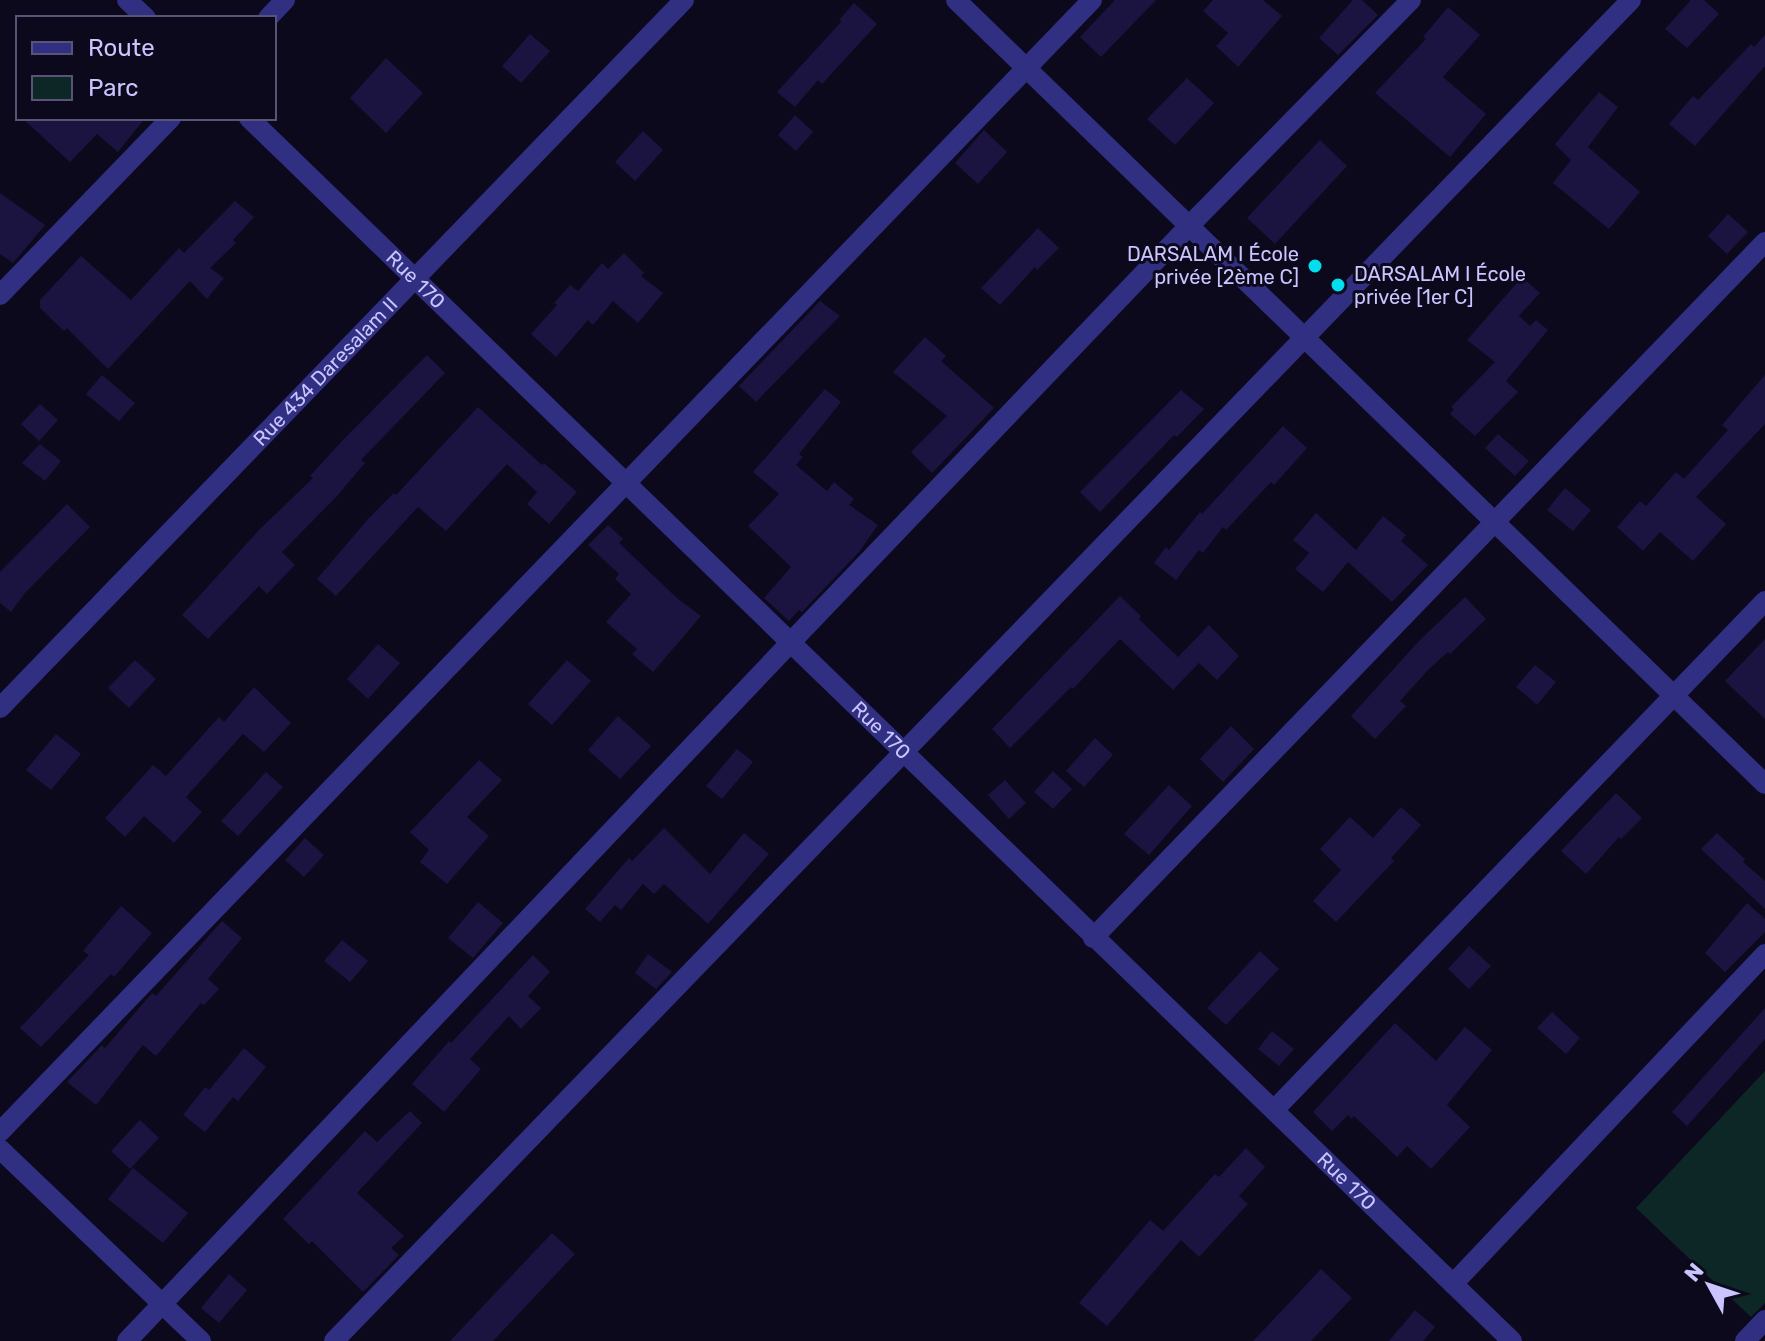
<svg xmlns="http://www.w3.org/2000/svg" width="1765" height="1341" viewBox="0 0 1765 1341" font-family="Rubik,sans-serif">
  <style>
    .green { fill: #0c2726 }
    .building { fill: #1b1340 }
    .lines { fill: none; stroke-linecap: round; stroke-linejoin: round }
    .minor { stroke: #302f81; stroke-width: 20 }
    .poi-dot { fill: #00dff0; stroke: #0c091d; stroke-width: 3 }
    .labels { text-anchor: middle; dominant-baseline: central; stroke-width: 6; stroke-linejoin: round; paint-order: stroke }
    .poi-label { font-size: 20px; fill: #cac5ff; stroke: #0c091d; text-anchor: end }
    .street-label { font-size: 20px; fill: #cac5ff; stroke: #0c091d }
  </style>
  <rect width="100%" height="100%" fill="#0c091d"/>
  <polygon class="green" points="1765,1071 1765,1303 1751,1317 1636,1208"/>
  <g class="building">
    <polygon points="1115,0 1156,0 1101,57 1080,37"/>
    <polygon points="1213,0 1263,0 1282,16 1238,67 1216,46 1228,33 1203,11"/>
    <polygon points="1353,0 1362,0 1378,15 1338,55 1319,38"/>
    <polygon points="1691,0 1704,0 1719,14 1687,48 1665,29"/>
    <polygon points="854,3 877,24 822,84 818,80 795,107 777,92 842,21 839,20"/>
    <polygon points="1448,7 1480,35 1443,77 1486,114 1450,157 1375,93 1426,39 1423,37"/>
    <polygon points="530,34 550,51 521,83 502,66"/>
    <polygon points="1765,35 1765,66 1695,146 1669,124 1693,96 1698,100 1751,44 1754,47"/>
    <polygon points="386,58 423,93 386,133 350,98"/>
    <polygon points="1187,78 1214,103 1175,145 1147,119"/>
    <polygon points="1599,92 1618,107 1588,147 1640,192 1609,229 1553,183 1571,160 1555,144"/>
    <polygon points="795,115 813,132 796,151 778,135"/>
    <polygon points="22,118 145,118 118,152 97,134 70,162"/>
    <polygon points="984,130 1007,152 978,184 955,163"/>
    <polygon points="643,131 663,150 635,181 615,162"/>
    <polygon points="1320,140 1347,166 1275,244 1247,218"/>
    <polygon points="0,193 45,225 13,263 0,254"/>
    <polygon points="235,201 254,217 233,240 236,243 210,268 224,278 207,299 190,281 108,369 67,328 64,331 40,308 40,300 81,256 131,300 179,248 184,253"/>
    <polygon points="1728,214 1748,232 1727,254 1708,236"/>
    <polygon points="1038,228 1059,248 1037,270 1035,267 1000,305 981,288"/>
    <polygon points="624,253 644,273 641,276 663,293 638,323 613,301 593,325 588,320 556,357 531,334 557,305 554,303 570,285 578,291 602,263 608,269"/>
    <polygon points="1522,277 1540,293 1519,316 1530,326 1536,320 1548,330 1506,381 1518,392 1475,436 1450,414 1454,409 1451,407 1495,362 1467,340"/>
    <polygon points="820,301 840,316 756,402 739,386"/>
    <polygon points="925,337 946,356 941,361 994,408 932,473 911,452 947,416 893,372"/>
    <polygon points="427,355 445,373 361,460 365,463 337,496 282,552 295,565 267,594 259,586 208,639 182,615 259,530 313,478 310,476 341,442"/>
    <polygon points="102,375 135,403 119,421 86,394"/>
    <polygon points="1765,375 1765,424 1696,497 1726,524 1693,561 1660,532 1643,551 1617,527 1640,501 1646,506 1676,472 1684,479 1728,430 1722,425"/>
    <polygon points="825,389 841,402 799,454 803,457 796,465 827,491 834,482 854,499 849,505 878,525 859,552 802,612 799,610 789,621 764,598 791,567 748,526 779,494 753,472"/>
    <polygon points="1181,390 1204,409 1177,437 1174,435 1100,512 1080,492"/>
    <polygon points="40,404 58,420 39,441 21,424"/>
    <polygon points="478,407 542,465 544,463 577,492 549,524 527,504 537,492 507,464 446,531 418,507 336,596 317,579 368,519 394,493 396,495"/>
    <polygon points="1283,426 1307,448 1274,485 1271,482 1226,530 1223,527 1203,553 1199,550 1176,580 1154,563 1166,547 1169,550 1200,512 1202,514"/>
    <polygon points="1498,434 1529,461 1515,476 1485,448"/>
    <polygon points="40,444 61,461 45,481 22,463"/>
    <polygon points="1565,488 1591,510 1573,531 1547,510"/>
    <polygon points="67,504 90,527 25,593 11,612 0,603 0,572"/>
    <polygon points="1316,513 1356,550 1383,516 1406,535 1401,541 1428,565 1392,602 1348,562 1323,592 1295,569 1309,553 1293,540"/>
    <polygon points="608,525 623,539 619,543 678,599 701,616 653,672 632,654 637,649 606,622 631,594 615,579 619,574 588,545"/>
    <polygon points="1120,596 1141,616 1139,619 1178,657 1209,625 1239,656 1217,680 1199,663 1173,690 1120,639 1073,689 1071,687 1010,748 992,729"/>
    <polygon points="1465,597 1486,619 1450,654 1448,652 1429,669 1400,701 1406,706 1375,739 1351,716 1418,642"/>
    <polygon points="1765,639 1765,719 1725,681"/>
    <polygon points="378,644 400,663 368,699 347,679"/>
    <polygon points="135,660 156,679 129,708 108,688"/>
    <polygon points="567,660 591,681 552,725 528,704"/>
    <polygon points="1535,665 1556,682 1537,705 1516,687"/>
    <polygon points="254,687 291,723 264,752 243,734 186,797 202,812 174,843 144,816 125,837 105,818 153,765 166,776 219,717 224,722"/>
    <polygon points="618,716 651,746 620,779 588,750"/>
    <polygon points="1231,726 1254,749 1223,782 1200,759"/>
    <polygon points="56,734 81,754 51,790 26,770"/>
    <polygon points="1095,738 1113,755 1084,787 1066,771"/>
    <polygon points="737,749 753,762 722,799 706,786"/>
    <polygon points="479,760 502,780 467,817 489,836 447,884 420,862 429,850 410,832"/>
    <polygon points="1053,771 1072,789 1053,809 1034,792"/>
    <polygon points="266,772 283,787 238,836 221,821"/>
    <polygon points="1005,780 1026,803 1009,819 988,795"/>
    <polygon points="1169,785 1192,806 1149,855 1124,834"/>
    <polygon points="1616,793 1642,818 1621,839 1619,837 1586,874 1561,851"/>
    <polygon points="1401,807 1421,825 1391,858 1394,861 1336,922 1313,901 1341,870 1320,849 1350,817 1373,838"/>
    <polygon points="664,828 710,874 744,833 769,854 708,924 664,884 654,894 643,884 621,910 615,905 600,922 585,909 629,858 632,861"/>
    <polygon points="1717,833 1745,859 1743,862 1765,881 1765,909 1701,849"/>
    <polygon points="305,838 324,855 304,877 285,860"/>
    <polygon points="478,902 503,923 473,958 448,938"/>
    <polygon points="1747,903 1765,919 1765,932 1725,972 1705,953"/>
    <polygon points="121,906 152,933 114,977 111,974 41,1047 20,1028 89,955 83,951"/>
    <polygon points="222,921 242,938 208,979 219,989 204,1005 201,1003 156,1056 143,1045 96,1105 67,1082 102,1045 105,1048 152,993 156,996"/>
    <polygon points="342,940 368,961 350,982 324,961"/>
    <polygon points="1469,946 1491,966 1469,989 1448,969"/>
    <polygon points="1260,951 1279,969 1226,1025 1207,1008"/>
    <polygon points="648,954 672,972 656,989 635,973"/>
    <polygon points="533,955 550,972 528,996 541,1008 521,1029 509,1016 470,1059 481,1069 444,1112 412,1084 449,1041 451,1043"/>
    <polygon points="1765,1008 1765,1039 1687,1126 1672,1112"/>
    <polygon points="1552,1012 1580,1038 1566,1054 1537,1028"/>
    <polygon points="1395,1023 1436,1061 1465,1027 1492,1050 1447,1105 1470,1127 1431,1169 1407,1146 1397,1157 1354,1116 1351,1119 1348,1115 1332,1131 1313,1112"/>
    <polygon points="1272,1031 1294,1049 1279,1066 1258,1049"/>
    <polygon points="244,1048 266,1067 238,1101 233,1097 205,1132 183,1115 205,1087 209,1090"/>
    <polygon points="410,1111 422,1123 357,1193 404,1236 391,1248 399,1255 363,1292 312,1241 309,1244 283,1219 365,1131 377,1142"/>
    <polygon points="140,1120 159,1138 130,1169 111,1151"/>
    <polygon points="1246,1148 1265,1167 1239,1196 1248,1204 1199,1257 1181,1240 1107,1326 1079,1303 1150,1220 1163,1231 1215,1174 1219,1177"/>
    <polygon points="133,1168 188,1213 163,1243 108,1199"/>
    <polygon points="552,1233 575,1254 493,1341 450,1341"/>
    <polygon points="1321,1269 1352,1298 1311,1341 1253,1341"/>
    <polygon points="229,1274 247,1290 219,1323 201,1308"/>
    <polygon points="1415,1310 1435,1327 1423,1341 1389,1341"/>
  </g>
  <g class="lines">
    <g class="minor">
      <polyline points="127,0 146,18"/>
      <polyline points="956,0 1765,784"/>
      <polyline points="268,18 285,0"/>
      <path id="s1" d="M249 118 1512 1341"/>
      <polyline points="0,295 171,118"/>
      <path id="s2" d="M0 708 684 0"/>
      <polyline points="1093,938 1765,242"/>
      <polyline points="1274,1110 1765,601"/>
      <polyline points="0,1132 1092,0"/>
      <polyline points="0,1149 201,1341"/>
      <polyline points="1453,1284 1765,954"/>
      <polyline points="127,1341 791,642 1189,226 1411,0"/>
      <polyline points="334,1341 1631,0"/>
      <polyline points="1745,1341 1765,1320"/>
    </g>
  </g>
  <g class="poi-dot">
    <circle cx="1315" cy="266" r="8"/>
    <circle cx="1338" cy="285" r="8"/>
  </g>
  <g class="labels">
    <g class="poi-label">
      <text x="1299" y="254">DARSALAM I École<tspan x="1299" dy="23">privée [2ème C]</tspan></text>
      <text x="1354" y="274" text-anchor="start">DARSALAM I École<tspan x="1354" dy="23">privée [1er C]</tspan></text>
    </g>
    <g class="street-label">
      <text stroke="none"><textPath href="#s1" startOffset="232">Rue 170</textPath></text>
      <text stroke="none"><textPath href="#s2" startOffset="468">Rue 434 Daresalam II</textPath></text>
      <text stroke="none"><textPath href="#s1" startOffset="880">Rue 170</textPath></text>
      <text stroke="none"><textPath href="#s1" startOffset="1528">Rue 170</textPath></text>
    </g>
  </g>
  <rect x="16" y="16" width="260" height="104" fill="#0c091d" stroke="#585477" stroke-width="2"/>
  <rect x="32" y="42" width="40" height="12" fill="#302f81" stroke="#585477" stroke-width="2"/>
  <text x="88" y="56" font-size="24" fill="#cac5ff">Route</text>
  <rect x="32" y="76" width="40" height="24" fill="#0c2726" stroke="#585477" stroke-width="2"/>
  <text x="88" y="96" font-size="24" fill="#cac5ff">Parc</text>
  <g transform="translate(1709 1285) rotate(310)" stroke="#0c091d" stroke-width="6" paint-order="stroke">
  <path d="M0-6L14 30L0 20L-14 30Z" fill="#cac5ff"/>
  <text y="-12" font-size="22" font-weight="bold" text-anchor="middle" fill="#cac5ff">N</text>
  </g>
</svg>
